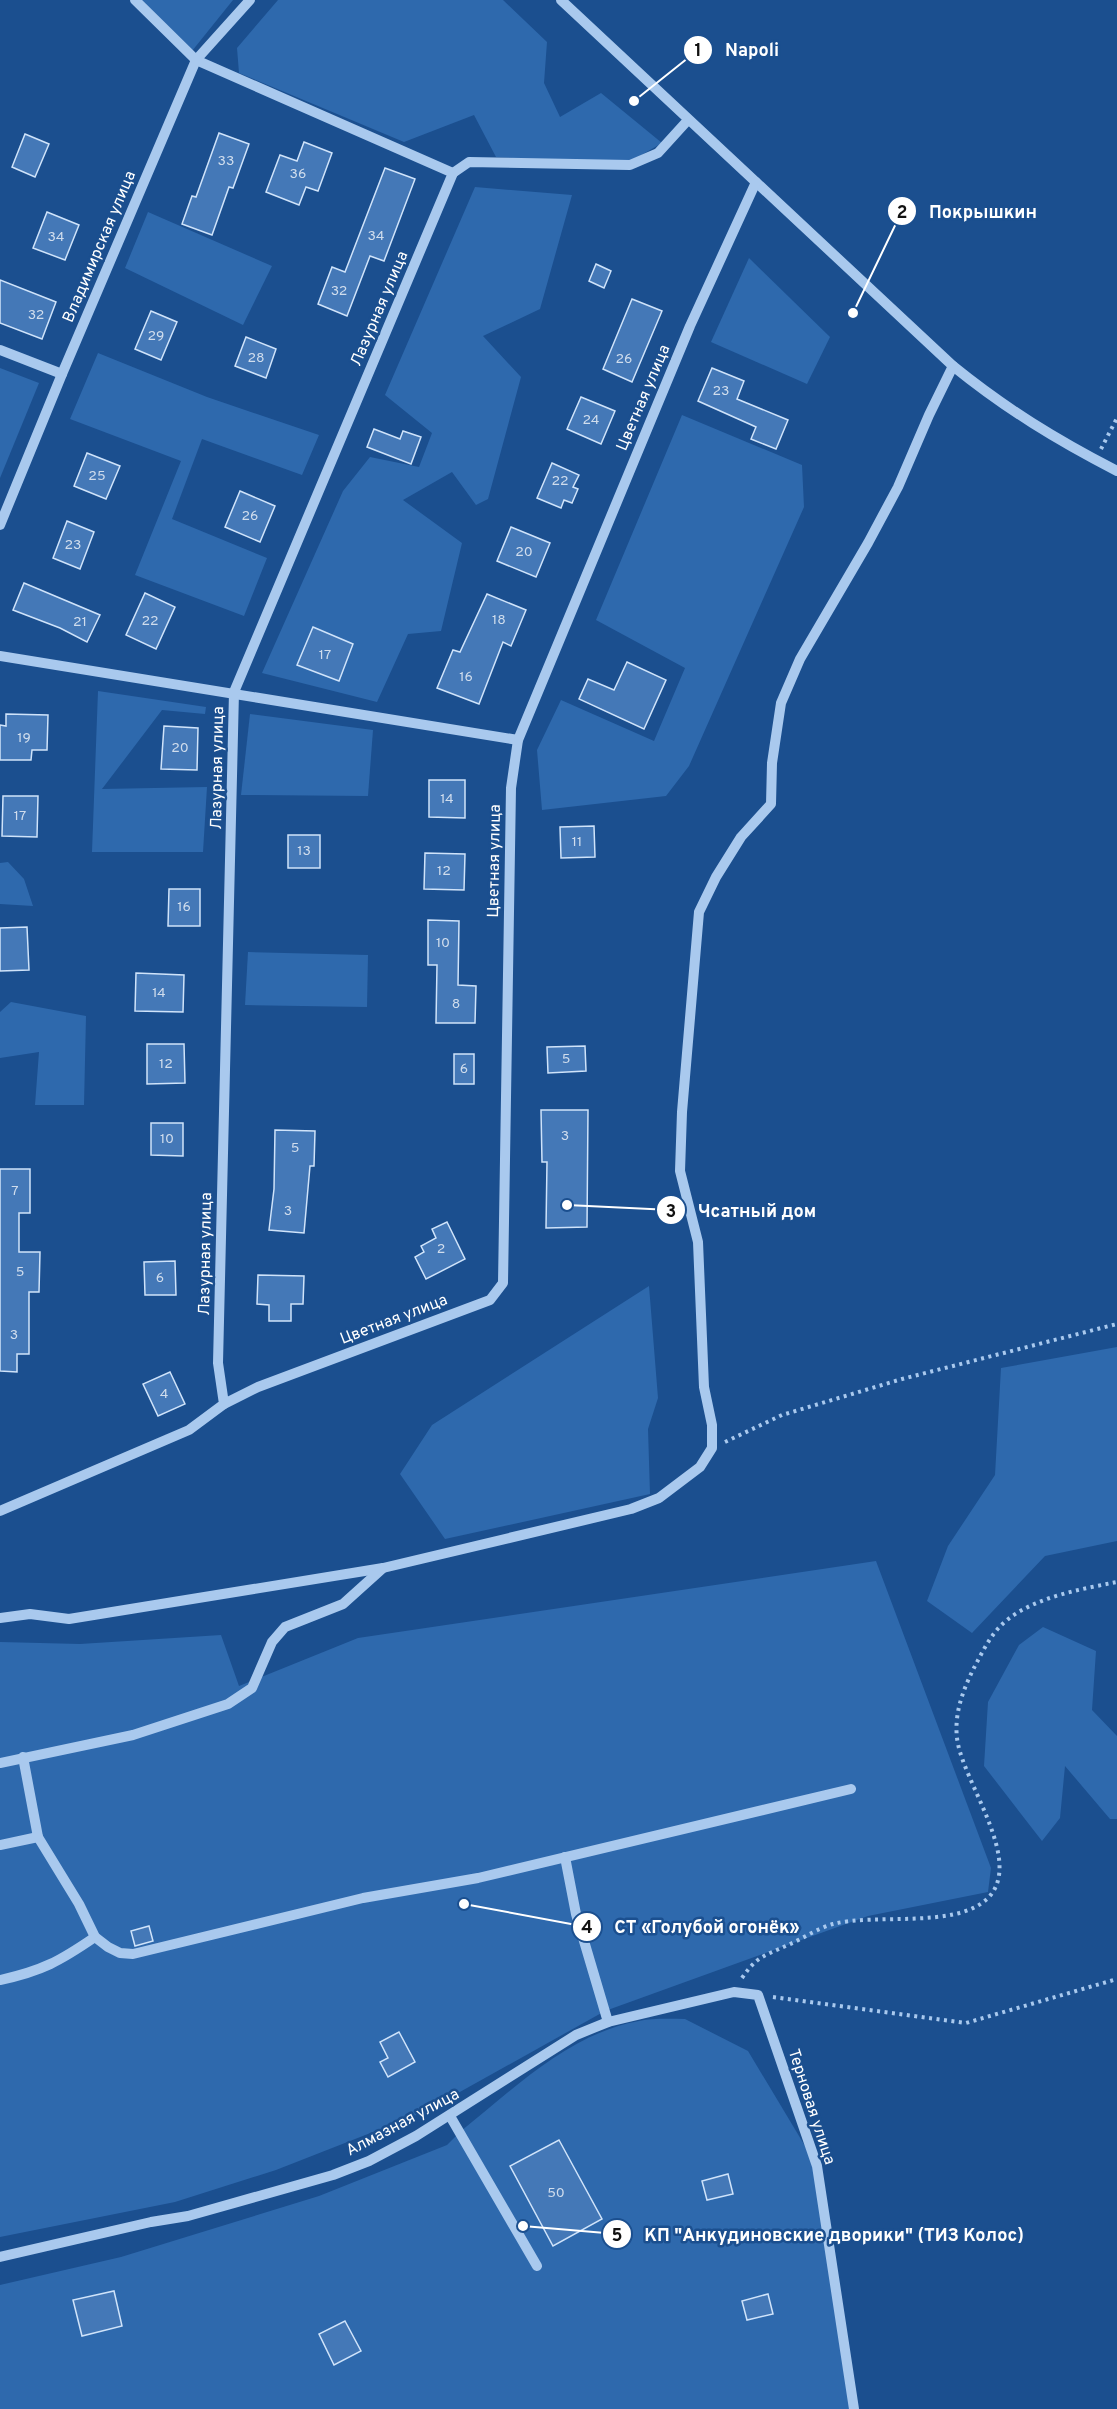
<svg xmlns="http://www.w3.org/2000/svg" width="1117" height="2409" viewBox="0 0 1117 2409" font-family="Overpass,sans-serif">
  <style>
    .green { fill: #2e69ad }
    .building { fill: #4478b7; stroke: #cfe3fa; stroke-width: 1.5 }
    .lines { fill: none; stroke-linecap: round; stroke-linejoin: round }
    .path { stroke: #a9c9ee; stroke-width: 4; stroke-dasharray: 3 4.5; stroke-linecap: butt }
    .minor { stroke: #a9c9ee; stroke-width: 10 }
    .labels { text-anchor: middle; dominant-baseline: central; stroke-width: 5; stroke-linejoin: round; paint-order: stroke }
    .number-label { font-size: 14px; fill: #d0dded }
    .street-label { font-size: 16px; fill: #fff; stroke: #1b4f8f }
    .leader { fill: none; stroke: #fff; stroke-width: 2 }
    .callout-dot { fill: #fff; stroke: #1b4f8f; stroke-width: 2 }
    .mark-label { font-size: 18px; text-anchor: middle; font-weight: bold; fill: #111 }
    .callout-label { font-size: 18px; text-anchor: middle; font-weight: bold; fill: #fff; stroke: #1b4f8f; stroke-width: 5; stroke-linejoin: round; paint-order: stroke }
  </style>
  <rect width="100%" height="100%" fill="#1b4f8f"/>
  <g class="green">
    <polygon points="142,0 233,0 192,51"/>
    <polygon points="278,0 503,0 547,42 544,83 560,117 601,93 662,143 626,164 496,157 474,115 404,142 239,73 237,48"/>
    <polygon points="475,187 572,195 540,309 483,336 521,377 488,499 476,505 452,472 403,500 462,543 441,631 408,634 377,702 262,673 343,491 370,457 419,467 432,433 385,395"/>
    <polygon points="148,212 272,266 243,325 125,268"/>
    <polygon points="749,258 830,337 807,384 711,342"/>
    <polygon points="98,353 207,397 319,435 302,475 202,439 172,519 267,558 244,616 135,575 181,461 70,419"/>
    <polygon points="0,368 39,383 0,478"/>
    <polygon points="682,415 802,465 804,507 689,766 666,796 542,810 537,750 561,700 654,741 685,668 596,620"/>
    <polygon points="98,691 206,707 205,714 162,710 102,789 207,787 203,852 92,852"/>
    <polygon points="250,714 373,730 368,796 241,795"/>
    <polygon points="8,862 24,879 33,906 0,904 0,863"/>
    <polygon points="248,952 368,955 367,1007 245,1005"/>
    <polygon points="11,1002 86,1016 84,1105 35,1105 39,1052 0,1058 0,1012"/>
    <polygon points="649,1286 658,1398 648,1429 650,1494 445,1539 400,1474 432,1425"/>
    <polygon points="1117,1347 1117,1541 1045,1556 972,1633 927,1601 948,1546 995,1475 1001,1368"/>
    <polygon points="876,1561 991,1868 988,1892 868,1916 605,2011 424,2112 276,2170 175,2202 0,2237 0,1642 80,1644 221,1635 239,1686 358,1638"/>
    <polygon points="1043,1627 1096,1651 1092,1710 1117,1736 1117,1819 1110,1819 1065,1766 1060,1818 1042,1841 984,1766 988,1702 1019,1645"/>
    <path d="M685 2019 748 2051 817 2166 853 2409H0V2285L121 2257 319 2196 447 2145 461 2131C515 2088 568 2034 639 2021 653 2018 670 2019 685 2019Z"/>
  </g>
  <g class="building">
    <polygon points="219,133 249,144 233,188 229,187 212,235 182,224 192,196 196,197"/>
    <polygon points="25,134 49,144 35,177 12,167"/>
    <polygon points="304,142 332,153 318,191 306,187 299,205 266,192 280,155 297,161"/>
    <polygon points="385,168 415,179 384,261 370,256 347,316 318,304 332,267 345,272"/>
    <polygon points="47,212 79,225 65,260 33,248"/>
    <polygon points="596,264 611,271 604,288 589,281"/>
    <polygon points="0,280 56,302 42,339 0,323"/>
    <polygon points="632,299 662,311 632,382 603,369"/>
    <polygon points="151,311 177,322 161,360 135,349"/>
    <polygon points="246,337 276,349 266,378 235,366"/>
    <polygon points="712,368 744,381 737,399 788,420 776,449 751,439 756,427 698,401"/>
    <polygon points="581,397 615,411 601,444 567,429"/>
    <polygon points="374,429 400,439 403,431 421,437 411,464 367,447"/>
    <polygon points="87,453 120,466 106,499 74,486"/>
    <polygon points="552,463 579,475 573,487 578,489 572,503 564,500 561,508 537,498"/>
    <polygon points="240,491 275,506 260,542 225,527"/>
    <polygon points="67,521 94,532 80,569 53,558"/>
    <polygon points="511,527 550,543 536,577 497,561"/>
    <polygon points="24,583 100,615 87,642 60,628 13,610"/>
    <polygon points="145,593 175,607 156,649 126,635"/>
    <polygon points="487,594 526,610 511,646 503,642 479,704 437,688 453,650 460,652"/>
    <polygon points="313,627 353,644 339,681 297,665"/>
    <polygon points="627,662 666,680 644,729 579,699 588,679 614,690"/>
    <polygon points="6,714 48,715 47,750 32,750 31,760 0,760 0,725 6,726"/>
    <polygon points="164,726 198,728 197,770 161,769"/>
    <polygon points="429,780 465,780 465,818 429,817"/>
    <polygon points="3,796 38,796 37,837 2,836"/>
    <polygon points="594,826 595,857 561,858 560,827"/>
    <rect x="288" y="835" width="32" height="33"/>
    <polygon points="425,853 465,854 464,890 424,889"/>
    <polygon points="169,889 200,889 200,926 168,926"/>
    <polygon points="428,920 459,921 458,985 476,986 475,1023 436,1023 437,965 428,965"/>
    <polygon points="27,927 29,970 0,971 0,928"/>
    <polygon points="136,973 184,975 183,1012 135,1011"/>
    <polygon points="147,1044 184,1044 185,1083 147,1084"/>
    <polygon points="585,1046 586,1071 548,1073 547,1047"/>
    <rect x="454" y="1054" width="20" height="30"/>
    <polygon points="541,1110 588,1110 587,1227 546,1228 547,1162 542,1162"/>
    <polygon points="151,1123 183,1123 183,1156 151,1155"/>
    <polygon points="275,1130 315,1131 314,1166 310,1166 304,1233 269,1230 274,1189"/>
    <polygon points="0,1169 30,1169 30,1213 19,1213 19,1252 40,1252 39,1292 29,1292 29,1354 17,1354 17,1372 0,1371"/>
    <polygon points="447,1222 465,1259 426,1279 415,1257 424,1252 421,1246 436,1238 432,1229"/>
    <polygon points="175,1261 176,1295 145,1295 144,1262"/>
    <polygon points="258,1275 304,1276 303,1304 291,1304 291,1321 269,1321 269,1305 257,1304"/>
    <polygon points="170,1372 185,1404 158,1416 143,1384"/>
    <polygon points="149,1926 153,1941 135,1946 131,1931"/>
    <polygon points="399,2032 415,2062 388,2077 380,2062 388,2058 380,2042"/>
    <polygon points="559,2140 602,2219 553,2246 510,2166"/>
    <polygon points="728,2174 733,2194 707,2200 702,2181"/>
    <polygon points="114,2291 122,2326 82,2336 73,2300"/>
    <polygon points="768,2294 773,2314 747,2320 742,2301"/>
    <polygon points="345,2321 361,2351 334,2365 319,2334"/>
  </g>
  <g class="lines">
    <g class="path">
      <polyline points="1101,449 1117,418"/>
      <polyline points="725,1442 782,1415 902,1379 1117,1324"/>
      <path d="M742 1978C757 1956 764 1956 788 1945 802 1939 818 1928 833 1924 876 1913 954 1929 987 1899 1026 1862 962 1782 957 1738 954 1712 964 1687 976 1664 984 1649 992 1632 1007 1620 1036 1597 1081 1589 1117 1582"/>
      <polyline points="773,1997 966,2023 1117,1979"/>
    </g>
    <g class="minor">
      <path d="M561 0 953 366C1006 409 1057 440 1117 471"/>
      <polyline points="453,173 469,162 630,165 658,153 688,120"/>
      <polyline points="0,350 62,374"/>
      <polyline points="0,525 62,374 196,60 250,0"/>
      <polyline points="0,656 518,740"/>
      <polyline points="224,1404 258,1387 490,1300 503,1283 511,788 518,740 690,326 756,182"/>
      <polyline points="0,1511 189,1430 224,1404 218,1363 234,692 453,173 196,60 135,0"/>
      <polyline points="0,1618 30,1614 69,1619 383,1568"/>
      <polyline points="23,1757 38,1837 79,1904 95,1937 108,1947 120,1953 133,1954 363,1898 478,1878 851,1789"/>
      <polyline points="0,1763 133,1735 228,1704 252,1688 272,1642 285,1627 343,1604 383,1568 631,1509 659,1498 700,1467 712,1448 712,1425 704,1387 698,1242 680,1171 682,1112 699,912 716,877 741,837 771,804 772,763 781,703 800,659 868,543 898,487 929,415 953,366"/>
      <polyline points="0,1845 38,1837"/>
      <polyline points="565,1857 576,1914 608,2022"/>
      <path d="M0 1980C42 1971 60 1961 95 1937"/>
      <polyline points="450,2116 537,2266"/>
      <polyline points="0,2257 151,2222 188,2216 333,2175 369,2161 416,2136 576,2035 608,2022 734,1992 758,1995 817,2166 854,2409"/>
    </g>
  </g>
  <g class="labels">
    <g class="number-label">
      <text x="226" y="161">33</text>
      <text x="298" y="174">36</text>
      <text x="376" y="236">34</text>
      <text x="56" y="237">34</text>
      <text x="339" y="291">32</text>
      <text x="36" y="315">32</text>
      <text x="156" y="336">29</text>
      <text x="256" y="358">28</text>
      <text x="624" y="359">26</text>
      <text x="721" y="391">23</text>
      <text x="591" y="420">24</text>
      <text x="97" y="476">25</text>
      <text x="560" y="481">22</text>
      <text x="250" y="516">26</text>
      <text x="73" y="545">23</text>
      <text x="524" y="552">20</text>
      <text x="499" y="620">18</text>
      <text x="150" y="621">22</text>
      <text x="80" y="622">21</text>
      <text x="325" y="655">17</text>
      <text x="466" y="677">16</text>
      <text x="24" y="738">19</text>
      <text x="180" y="748">20</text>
      <text x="447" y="799">14</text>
      <text x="20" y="816">17</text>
      <text x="577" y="842">11</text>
      <text x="304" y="851">13</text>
      <text x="444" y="871">12</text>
      <text x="184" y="907">16</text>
      <text x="443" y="943">10</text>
      <text x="159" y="993">14</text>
      <text x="456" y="1004">8</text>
      <text x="566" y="1059">5</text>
      <text x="166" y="1064">12</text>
      <text x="464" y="1069">6</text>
      <text x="565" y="1136">3</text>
      <text x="167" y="1139">10</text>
      <text x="295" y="1148">5</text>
      <text x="15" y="1191">7</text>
      <text x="288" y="1211">3</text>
      <text x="441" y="1249">2</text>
      <text x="20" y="1272">5</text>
      <text x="160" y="1278">6</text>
      <text x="14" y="1335">3</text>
      <text x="164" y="1394">4</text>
      <text x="556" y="2193">50</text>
    </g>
    <g class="street-label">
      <text transform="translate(100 247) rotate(-67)">Владимирская улица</text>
      <text transform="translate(380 309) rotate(-67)">Лазурная улица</text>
      <text transform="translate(644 398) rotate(-67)">Цветная улица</text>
      <text transform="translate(218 768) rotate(-89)">Лазурная улица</text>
      <text transform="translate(495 861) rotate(-89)">Цветная улица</text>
      <text transform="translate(206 1254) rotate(-89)">Лазурная улица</text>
      <text transform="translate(394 1320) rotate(-21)">Цветная улица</text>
      <text transform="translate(811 2107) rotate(72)">Терновая улица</text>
      <text transform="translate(403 2123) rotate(-28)">Алмазная улица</text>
    </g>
  </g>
  <path class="leader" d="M634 101L698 50M853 313L902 211M567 1205L671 1210M464 1904L587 1927M523 2226L617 2234"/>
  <g class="callout-dot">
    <circle cx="634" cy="101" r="6"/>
    <circle cx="853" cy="313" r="6"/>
    <circle cx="567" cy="1205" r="6"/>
    <circle cx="464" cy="1904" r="6"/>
    <circle cx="523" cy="2226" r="6"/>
    <circle cx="698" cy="50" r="15"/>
    <circle cx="902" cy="211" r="15"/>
    <circle cx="671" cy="1210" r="15"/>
    <circle cx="587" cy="1927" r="15"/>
    <circle cx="617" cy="2234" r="15"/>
  </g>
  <g class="mark-label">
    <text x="698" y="56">1</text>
    <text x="902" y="218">2</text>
    <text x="671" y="1217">3</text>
    <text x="587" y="1933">4</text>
    <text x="617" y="2241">5</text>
  </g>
  <g class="callout-label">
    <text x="752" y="56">Napoli</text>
    <text x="983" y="218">Покрышкин</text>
    <text x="757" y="1217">Чсатный дом</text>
    <text x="707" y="1933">СТ «Голубой огонёк»</text>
    <text x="834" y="2241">КП "Анкудиновские дворики" (ТИЗ Колос)</text>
  </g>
</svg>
